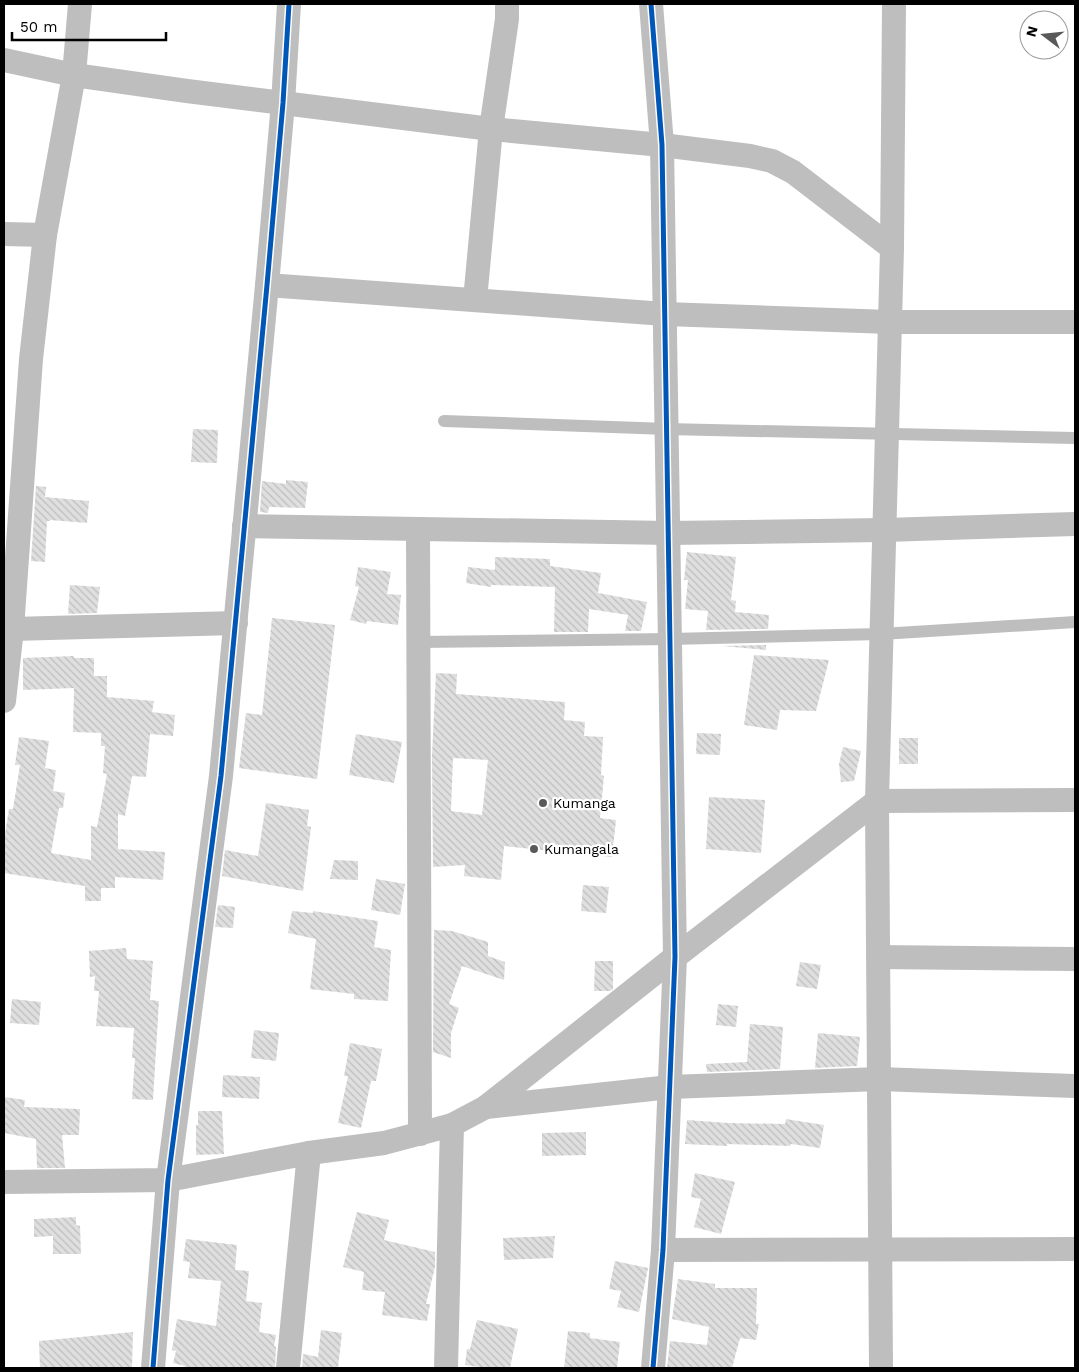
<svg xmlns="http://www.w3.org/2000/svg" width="1079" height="1372" viewBox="0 0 1079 1372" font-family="'Work Sans',sans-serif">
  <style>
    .building { fill: url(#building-back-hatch); fill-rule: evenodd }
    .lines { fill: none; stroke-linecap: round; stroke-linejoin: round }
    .lane { stroke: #bebebe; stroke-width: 12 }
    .street { stroke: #bebebe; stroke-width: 24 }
    .cycleway-casing { stroke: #fff; stroke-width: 8 }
    .cycleway { stroke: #0057b8; stroke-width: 5 }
    .poi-dot { fill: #595959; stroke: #fff; stroke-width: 2 }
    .labels { text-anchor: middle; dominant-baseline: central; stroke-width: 4.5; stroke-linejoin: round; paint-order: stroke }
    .poi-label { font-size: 14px; fill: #000; stroke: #fff; text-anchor: start }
  </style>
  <defs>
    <pattern id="building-back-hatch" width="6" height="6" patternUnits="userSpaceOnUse" patternTransform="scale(1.25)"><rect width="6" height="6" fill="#dfdfdf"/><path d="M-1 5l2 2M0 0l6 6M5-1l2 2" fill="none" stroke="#bebebe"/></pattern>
  </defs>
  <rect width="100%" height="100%" fill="#fff"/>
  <g class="building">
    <polygon points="193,429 218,430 217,463 191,462"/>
    <polygon points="286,480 308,482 305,508 269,507 268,513 260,512 262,481 286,484"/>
    <polygon points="36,486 46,487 45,497 89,501 87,523 50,520 50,521 47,521 45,562 31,561"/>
    <polygon points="687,552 736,557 731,600 736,601 735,612 769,615 768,629 706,630 708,611 685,609 688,580 684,580"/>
    <polygon points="495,557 550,559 550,566 601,573 598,593 647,602 641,631 625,631 628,615 589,609 588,632 554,632 555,587 491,585 491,587 466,583 468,567 495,570"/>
    <polygon points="358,567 391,572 387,594 401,595 398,625 367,621 366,624 350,620 359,587 355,586"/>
    <polygon points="70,585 100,587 97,613 68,614"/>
    <polygon points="272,618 335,625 317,779 239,768 246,713 262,715"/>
    <polygon points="766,645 766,650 722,646"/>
    <polygon points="754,655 829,660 816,711 780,710 777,730 744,725"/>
    <polygon points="74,656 74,658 94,658 94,676 107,676 107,697 154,701 152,712 175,715 173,736 150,734 146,777 132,776 125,816 118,814 118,849 165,852 163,880 115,877 115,888 101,888 101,901 85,901 85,886 4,873 4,841 9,809 13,809 20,765 15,765 19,737 49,741 45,768 56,770 53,791 65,793 63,808 59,808 51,853 91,860 91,826 97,827 107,774 103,773 105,746 101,746 101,733 73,732 74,688 23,690 23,658"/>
    <path d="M436 673 457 674 456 694 565 702 564 720 585 722 584 736 603 737 601 775 604 776 600 818 616 820 612 857 504 846 501 880 464 876 465 865 433 867 432 755ZM453 758 488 760 482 815 451 811Z"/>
    <polygon points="697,733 721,734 720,755 696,754"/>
    <polygon points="356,734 402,742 394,783 349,775"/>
    <rect x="899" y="738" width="19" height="26"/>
    <polygon points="843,747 861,751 854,781 841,782 839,764"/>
    <polygon points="709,797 765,800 761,853 706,849"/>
    <polygon points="266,803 309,810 307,826 311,827 303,891 222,876 225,850 258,856"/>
    <polygon points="334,860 358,861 358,880 330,879"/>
    <polygon points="376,879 405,884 400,915 371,910"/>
    <polygon points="583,885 609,887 606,913 581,911"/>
    <polygon points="218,905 235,907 233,928 215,927"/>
    <polygon points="292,911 313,913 313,911 378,921 374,947 391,950 388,1001 354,999 354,994 310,989 316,939 288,933"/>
    <polygon points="434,930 452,931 488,942 488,956 505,962 504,980 462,966 449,1004 459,1008 451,1033 451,1058 433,1052"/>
    <polygon points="126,948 127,959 153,961 150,1000 159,1001 153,1100 132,1099 135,1058 132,1058 134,1028 96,1026 99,991 94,991 95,976 90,977 89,951"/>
    <polygon points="595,961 613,961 613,989 610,991 594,991"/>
    <polygon points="800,962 821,965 817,989 796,986"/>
    <polygon points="12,999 41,1002 39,1025 10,1023"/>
    <polygon points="718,1004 738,1006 736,1027 716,1025"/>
    <polygon points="750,1024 783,1027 780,1069 707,1072 706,1064 747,1062"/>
    <polygon points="254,1030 279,1033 276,1061 251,1058"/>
    <polygon points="818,1033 860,1037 857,1066 815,1068"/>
    <polygon points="350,1043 382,1049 376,1081 371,1081 361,1128 338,1123 348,1076 344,1076"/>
    <polygon points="223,1075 260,1077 259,1099 222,1097"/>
    <polygon points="4,1097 25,1100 24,1107 80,1109 79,1135 62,1135 65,1168 37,1168 36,1139 4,1133"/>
    <polygon points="198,1111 222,1111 224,1154 196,1155 196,1125 198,1125"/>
    <polygon points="786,1119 824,1125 820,1148 791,1144 790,1146 727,1144 727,1146 685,1144 687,1120 728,1123 785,1124"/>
    <polygon points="586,1132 586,1155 542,1156 542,1133"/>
    <polygon points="695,1173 735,1182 721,1234 694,1227 701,1199 691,1197"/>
    <polygon points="357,1212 389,1220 384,1240 435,1252 435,1267 426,1304 430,1304 427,1321 382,1315 385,1292 362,1290 364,1272 343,1267"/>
    <polygon points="76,1217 76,1225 80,1226 81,1254 53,1254 53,1236 34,1237 34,1219"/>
    <polygon points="555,1236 553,1258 504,1260 503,1238"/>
    <polygon points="186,1239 237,1245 235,1270 249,1271 246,1301 262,1303 259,1332 276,1335 274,1346 276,1347 275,1368 184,1368 185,1366 173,1363 176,1351 172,1350 177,1319 216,1326 221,1281 188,1278 190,1262 183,1261"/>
    <polygon points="615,1261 648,1268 639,1312 617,1307 621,1291 609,1289"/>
    <polygon points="678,1279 715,1284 715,1288 757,1288 756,1324 759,1324 756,1340 740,1338 732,1368 667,1368 670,1341 707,1345 709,1327 672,1319"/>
    <polygon points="477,1320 518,1329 510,1368 486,1368 465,1365 467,1349 470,1349"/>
    <polygon points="321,1330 342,1333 338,1368 302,1368 303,1354 318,1357"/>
    <polygon points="568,1331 590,1333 590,1338 620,1342 617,1368 564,1368"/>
    <polygon points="133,1332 132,1368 40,1368 39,1341"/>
  </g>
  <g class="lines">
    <g class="lane">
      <polyline points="444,421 667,429 1075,438"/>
      <polyline points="418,642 670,639 881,634 1075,622"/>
    </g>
    <g class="street">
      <polyline points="651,4 662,145 675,957 663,1250 653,1368"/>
      <polyline points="4,60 74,75 187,91 491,129 662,145 750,156 772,161 793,172 892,248"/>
      <polyline points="4,234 45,235"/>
      <polyline points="267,285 665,314 890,322 1075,322"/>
      <polyline points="475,300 491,129 507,19 507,4"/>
      <polyline points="244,526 669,533 885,530 1075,524"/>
      <polyline points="418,529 420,1134"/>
      <polyline points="12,629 236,623"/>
      <polyline points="4,701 12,629 31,359 45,235 74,75 80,4"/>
      <polyline points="878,957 1075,959"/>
      <polyline points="486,1107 670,1087 879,1079 1075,1086"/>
      <polyline points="4,1182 168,1180 309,1153 384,1143 452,1125 486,1107 675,957 877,801 1075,800"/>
      <polyline points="663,1250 1075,1249"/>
      <polyline points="153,1368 168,1180 221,776 267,285 283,103 289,4"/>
      <polyline points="288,1368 309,1153"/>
      <polyline points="446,1368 452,1125"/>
      <polyline points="881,1368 877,801 892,248 894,4"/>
    </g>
    <g class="cycleway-casing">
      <g id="cycleway">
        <polyline points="651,4 662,145 675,957 663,1250 653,1368"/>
        <polyline points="153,1368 168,1180 221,776 267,285 283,103 289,4"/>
      </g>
    </g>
    <use href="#cycleway" class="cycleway"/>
  </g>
  <g class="poi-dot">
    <circle cx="543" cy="803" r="5"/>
    <circle cx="534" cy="849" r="5"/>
  </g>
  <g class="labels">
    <g class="poi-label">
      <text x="553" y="803">Kumanga</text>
      <text x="544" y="849">Kumangala</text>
    </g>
  </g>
  <rect width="1079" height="1372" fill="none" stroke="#000000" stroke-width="10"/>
  <g transform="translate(1044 35) rotate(286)"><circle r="24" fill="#ffffff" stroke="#999999"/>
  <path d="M0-4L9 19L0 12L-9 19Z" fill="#595959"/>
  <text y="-8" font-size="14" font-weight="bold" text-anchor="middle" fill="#000000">N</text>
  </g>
  <path d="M12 32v8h154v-8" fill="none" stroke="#000000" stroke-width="2.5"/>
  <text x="20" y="32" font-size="15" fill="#000000" stroke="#ffffff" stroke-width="4" paint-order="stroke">50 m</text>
</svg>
